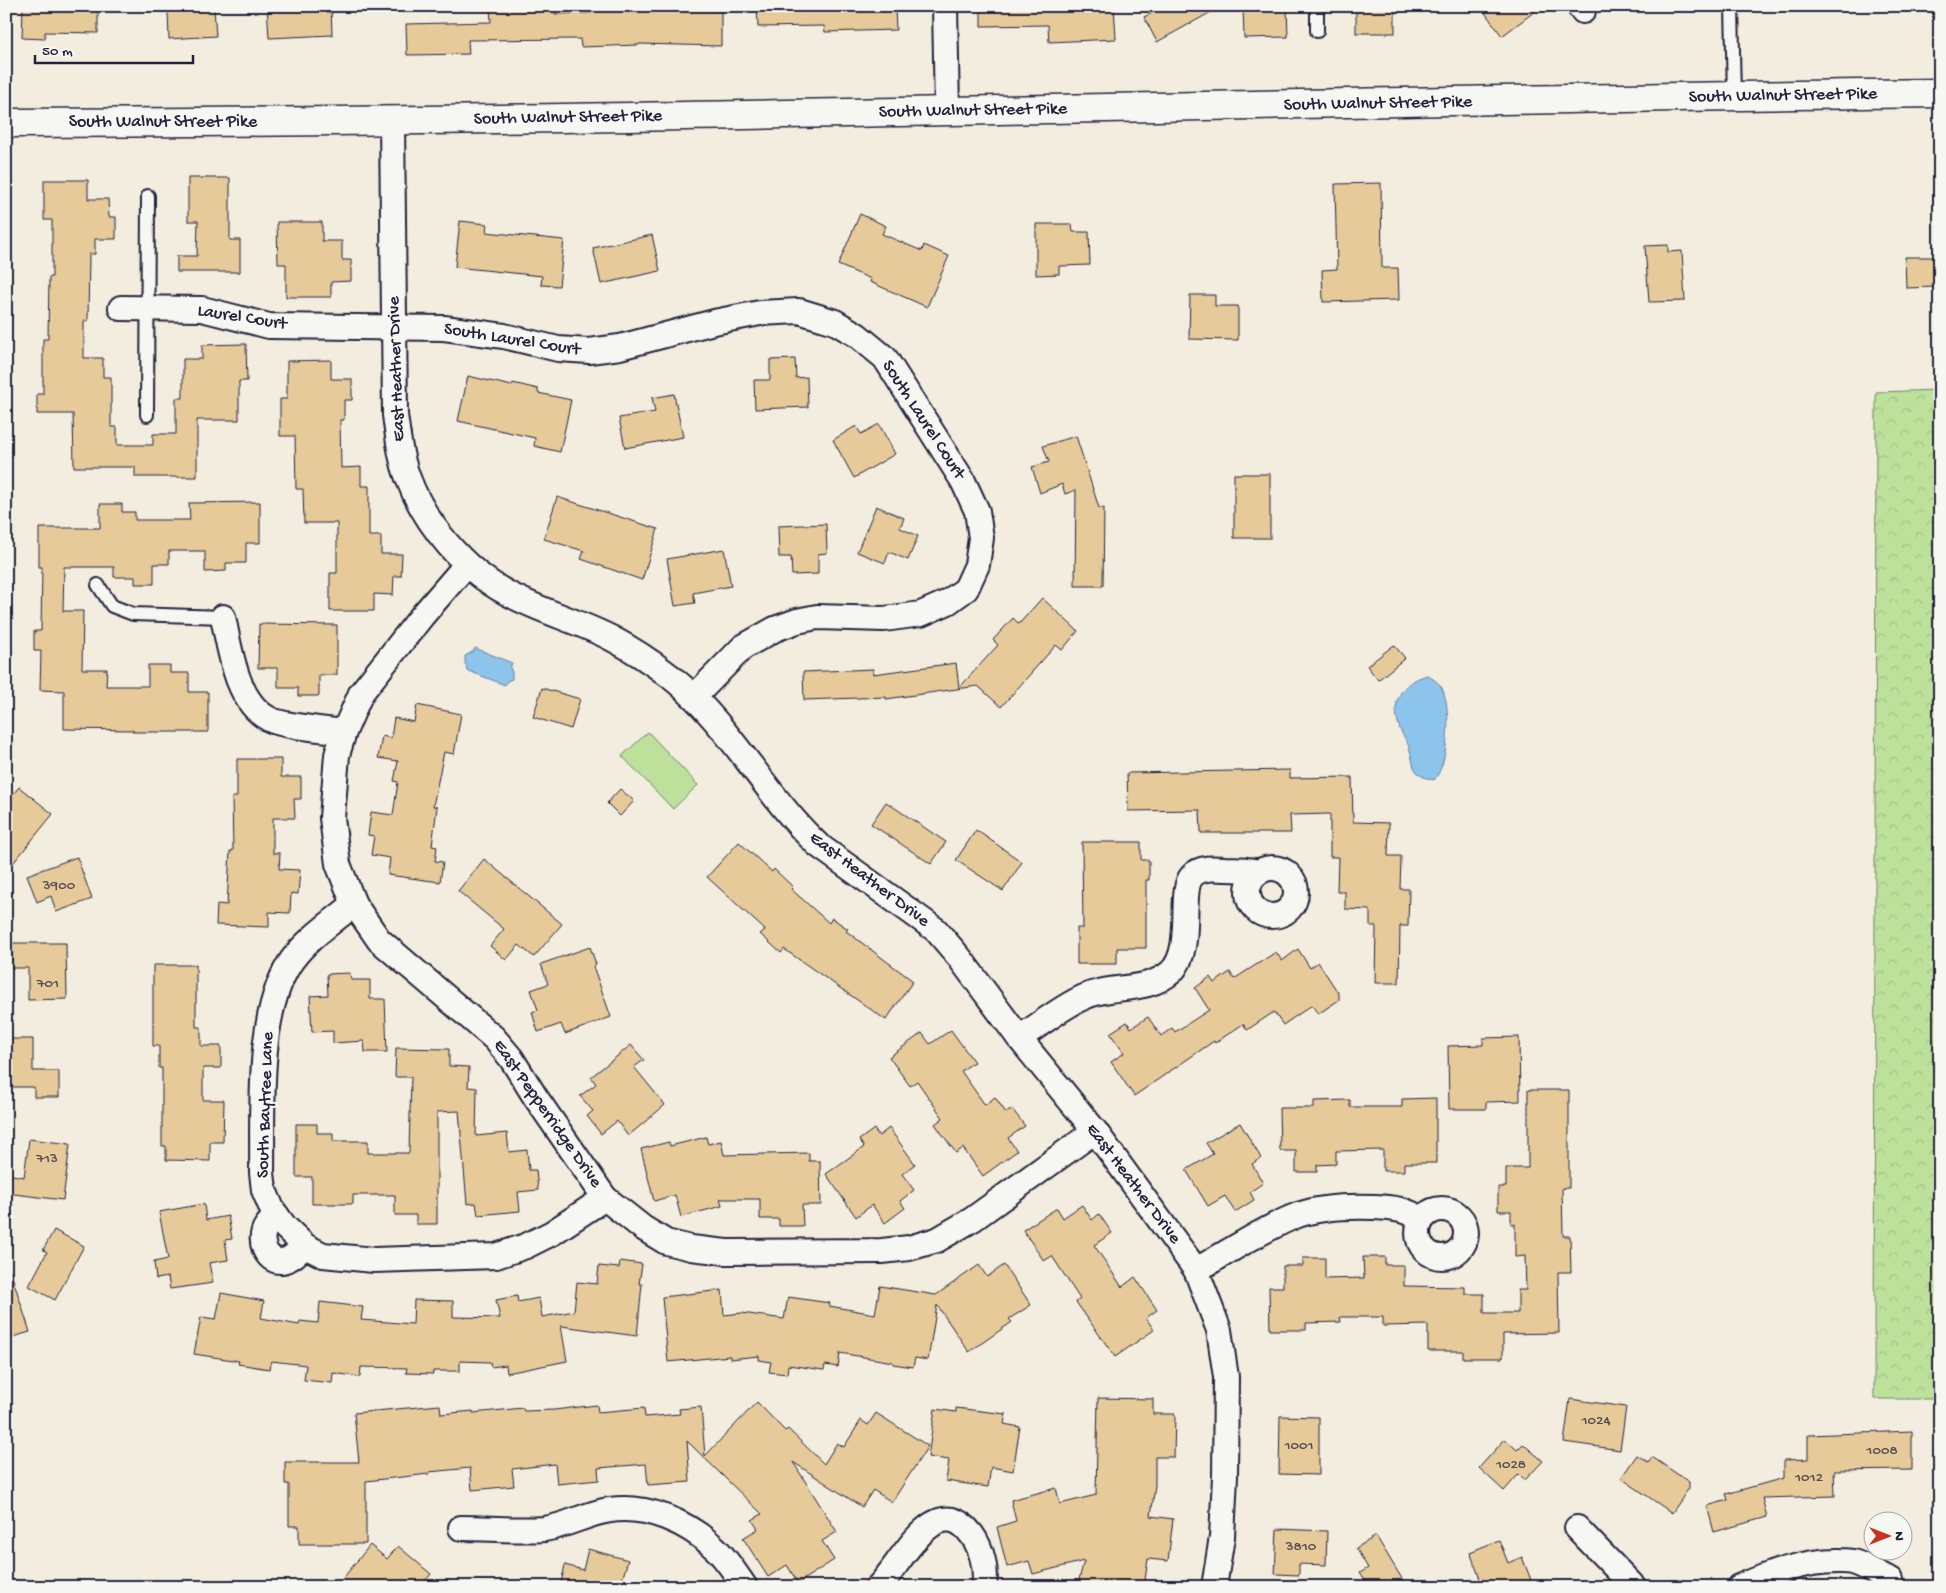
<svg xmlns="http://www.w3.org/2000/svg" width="1946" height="1593" viewBox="0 0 1946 1593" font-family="'Gochi Hand',sans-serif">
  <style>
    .forest { fill: url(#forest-crowns); stroke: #70826b }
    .pitch { fill: #bde19b; stroke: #70826b }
    .water { fill: #8cc4eb; stroke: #6283a5 }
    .building { fill: #e6ca9a; stroke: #22223b }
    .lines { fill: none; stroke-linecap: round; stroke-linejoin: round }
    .service-casing { stroke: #22223b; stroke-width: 16 }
    .minor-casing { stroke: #22223b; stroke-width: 28 }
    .tertiary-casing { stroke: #22223b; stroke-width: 31 }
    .service { stroke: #f6f6f2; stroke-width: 12 }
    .minor { stroke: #f6f6f2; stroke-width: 24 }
    .tertiary { stroke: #f6f6f2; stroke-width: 28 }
    .labels { text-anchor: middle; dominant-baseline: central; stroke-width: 4; stroke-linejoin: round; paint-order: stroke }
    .number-label { font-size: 15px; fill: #534c53 }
    .street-label { font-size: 18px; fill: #22223b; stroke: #f6f6f2 }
  </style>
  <defs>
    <pattern id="forest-crowns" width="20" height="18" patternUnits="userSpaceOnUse" patternTransform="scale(1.25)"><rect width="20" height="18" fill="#bde19b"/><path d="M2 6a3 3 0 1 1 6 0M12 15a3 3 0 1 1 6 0" fill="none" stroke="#a2c186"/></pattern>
  </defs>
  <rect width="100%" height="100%" fill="#f3ede0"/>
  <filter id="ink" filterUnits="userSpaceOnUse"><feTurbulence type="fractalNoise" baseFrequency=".02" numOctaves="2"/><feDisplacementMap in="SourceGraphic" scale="10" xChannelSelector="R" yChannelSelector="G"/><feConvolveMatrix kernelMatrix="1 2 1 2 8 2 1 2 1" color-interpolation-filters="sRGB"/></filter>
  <g filter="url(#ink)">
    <polygon class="forest" points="1940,390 1940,1399 1874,1399 1876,392"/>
    <polygon class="pitch" points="648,732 698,785 673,809 622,756"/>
    <g class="water">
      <polygon points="475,648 512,663 510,668 512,672 512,679 507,681 505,685 466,670 467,666 465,664 465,656 474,651"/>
      <path d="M1427 675C1431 678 1437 681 1440 685 1453 703 1449 764 1434 780 1410 775 1415 766 1409 747 1407 740 1402 735 1400 729 1390 702 1400 683 1427 675Z"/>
    </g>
    <g class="building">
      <polygon points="23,6 98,6 98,33 45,32 45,39 22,38"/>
      <polygon points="267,6 331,6 332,35 269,38"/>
      <polygon points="490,6 555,6 555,14 591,13 591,6 628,6 628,11 674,11 674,6 711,6 710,10 721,11 721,46 639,44 639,45 581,47 580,39 468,40 469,54 407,55 406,24 491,22"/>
      <polygon points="757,6 895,6 896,30 825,32 824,26 758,27"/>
      <polygon points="981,6 1114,6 1116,39 1049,42 1048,25 981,26"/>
      <polygon points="1151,6 1222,6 1157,42 1144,17 1154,12"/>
      <polygon points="1243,6 1287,6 1288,37 1244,38"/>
      <rect x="1356" y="6" width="39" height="27"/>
      <polygon points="1480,6 1542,6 1502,36"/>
      <polygon points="214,8 216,36 169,39 168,11"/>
      <polygon points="188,178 230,178 230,240 240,240 240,272 177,272 177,256 197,256 198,221 188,221"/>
      <polygon points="44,180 88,180 88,199 108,199 109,217 116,217 116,239 95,239 95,254 89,254 88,321 84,321 84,358 103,358 103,377 111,377 111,427 117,427 117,445 153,445 153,434 176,434 176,398 183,398 183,359 202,359 202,345 246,344 247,381 239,381 239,420 197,420 197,477 135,477 135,467 74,467 73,414 37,414 37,394 43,394 43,339 48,339 49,277 52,277 52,220 44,220"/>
      <polygon points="1381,183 1382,268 1398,268 1399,300 1323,302 1322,270 1337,269 1335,184"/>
      <polygon points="860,214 886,226 882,234 922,251 924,245 949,256 927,307 870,282 871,279 838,265"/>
      <polygon points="460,221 487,224 486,232 564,240 559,286 541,285 542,276 455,267"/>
      <polygon points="277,222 322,222 322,241 342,241 342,260 351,260 351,281 331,282 331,297 286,297 286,264 278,264"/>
      <polygon points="1036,224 1072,224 1073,232 1089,232 1090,265 1059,266 1059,274 1036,275"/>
      <polygon points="652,235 660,271 601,284 593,248"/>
      <polygon points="1668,245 1668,252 1682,251 1685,301 1649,302 1645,246"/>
      <polygon points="1905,257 1934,257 1935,287 1906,288"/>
      <polygon points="1190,295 1215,295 1215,306 1238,306 1238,340 1189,339"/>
      <polygon points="795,359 796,378 807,377 808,407 755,409 754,380 770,380 770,360"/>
      <polygon points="331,360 331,379 352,379 352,400 344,400 344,420 340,420 341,468 361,467 361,486 369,486 369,536 381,536 381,554 402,554 401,576 394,576 393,595 374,594 374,611 330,611 330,573 337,573 337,523 304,523 303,489 296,489 295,436 280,436 280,399 287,399 287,361"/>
      <polygon points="468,376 512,386 513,383 538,389 538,393 571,400 560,452 534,446 535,438 458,421"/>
      <polygon points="674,394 683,437 625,448 619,418 655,412 652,398"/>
      <polygon points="879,424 895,454 854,478 833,440 856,426 861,434"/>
      <polygon points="1076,436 1099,508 1104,508 1103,586 1075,586 1076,490 1065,494 1062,484 1040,493 1032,467 1049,462 1043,446"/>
      <rect x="1234" y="474" width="36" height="64"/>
      <polygon points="557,497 658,529 642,580 581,559 584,551 544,539"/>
      <polygon points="260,502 260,543 246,543 246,563 226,563 226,571 205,572 205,551 169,551 169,564 154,564 154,584 135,584 135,577 114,577 114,567 64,567 63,611 83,611 82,669 107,669 106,686 148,686 148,665 170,665 170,673 189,673 189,692 208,692 208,732 133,732 133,730 64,729 64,691 40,690 41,651 34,651 34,631 41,631 42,567 39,567 39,528 100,528 100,504 122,504 122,512 135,512 135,520 190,520 189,503"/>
      <polygon points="876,506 904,518 900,528 918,536 908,560 889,552 885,563 857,552"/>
      <polygon points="826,524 827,553 818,554 818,574 792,575 791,557 779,557 778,526"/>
      <polygon points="724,549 731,586 693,593 695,603 675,606 667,559"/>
      <polygon points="1042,598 1078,631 1062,650 1056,645 1001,707 978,686 886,699 886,697 804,700 803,672 873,669 873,674 956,663 959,688 998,645 993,640 1013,618 1019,624"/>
      <polygon points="259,624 337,625 337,675 319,675 319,696 298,696 298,688 278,688 278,668 258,668"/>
      <polygon points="1394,645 1405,658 1378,680 1367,666"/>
      <polygon points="542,688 580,699 571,729 533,717"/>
      <polygon points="417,705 461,714 454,754 444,752 433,806 437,807 432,846 437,847 435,861 443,862 440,882 388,875 390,858 371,855 374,836 368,835 371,812 393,815 398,782 394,781 398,761 378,758 382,736 391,738 394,718 414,722"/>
      <polygon points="237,759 281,759 281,777 301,777 301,799 294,799 295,818 273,818 273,853 280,853 279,869 300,870 298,894 291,893 290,913 269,912 269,927 216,925 217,904 227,905 230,851 233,851 232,797 237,797"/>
      <polygon points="1290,770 1290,778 1352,777 1353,822 1389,823 1388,856 1401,856 1400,889 1409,889 1408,926 1400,926 1399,983 1375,983 1376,926 1370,926 1370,910 1345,909 1345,892 1337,892 1338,857 1330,857 1330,814 1290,815 1291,833 1201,833 1200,810 1128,811 1127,773"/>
      <polygon points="19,787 53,814 6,872 6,803"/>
      <polygon points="620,789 634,801 620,816 607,803"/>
      <polygon points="886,802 946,842 931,864 871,824"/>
      <polygon points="976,830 1022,862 1003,891 956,860"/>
      <polygon points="739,842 772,872 774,869 793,887 791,889 829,923 832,918 848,929 846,931 913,981 886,1020 784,949 781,953 760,934 765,930 707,877"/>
      <polygon points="1082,842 1141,842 1141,860 1149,860 1149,880 1146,880 1146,948 1117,948 1117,964 1077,964 1077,928 1083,928"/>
      <polygon points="77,857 92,899 56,912 51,896 37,902 27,875"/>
      <polygon points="484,859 562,924 534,957 519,945 506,960 490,946 504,929 458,891"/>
      <polygon points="12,943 66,943 67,999 28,1000 28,968 12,968"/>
      <polygon points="590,947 596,964 593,966 611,1017 565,1034 561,1024 538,1032 532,1012 538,1010 531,990 548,984 541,964"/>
      <polygon points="1298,949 1310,968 1318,962 1339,994 1339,1000 1318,1014 1312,1005 1283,1025 1274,1012 1247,1030 1243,1024 1215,1043 1214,1041 1134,1096 1111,1062 1124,1053 1110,1033 1127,1022 1131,1028 1148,1017 1161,1036 1172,1028 1175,1032 1209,1010 1195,988 1210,977 1214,983 1230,972 1234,979 1276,952 1282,961"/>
      <polygon points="153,965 196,965 196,1027 201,1027 201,1046 221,1046 221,1068 203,1068 203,1100 224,1100 223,1142 210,1142 210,1161 166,1160 166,1146 162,1146 162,1068 159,1068 159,1046 153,1046"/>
      <polygon points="350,973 351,980 370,980 370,999 385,999 387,1052 365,1052 364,1041 333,1043 333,1031 312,1032 310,996 328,995 327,974"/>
      <polygon points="951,1030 974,1062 961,1071 985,1105 995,1097 1006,1113 1012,1109 1025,1126 1008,1138 1017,1151 983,1176 963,1148 956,1153 935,1124 943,1118 917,1081 910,1086 889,1057 922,1033 930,1044"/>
      <polygon points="1519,1037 1520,1101 1486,1102 1486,1109 1449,1109 1448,1046 1483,1045 1483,1038"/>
      <polygon points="6,1039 33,1039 33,1071 59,1071 59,1097 34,1097 34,1087 6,1087"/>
      <polygon points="631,1045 644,1060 634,1067 665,1105 628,1136 617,1121 601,1134 587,1116 593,1111 580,1096 596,1084 591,1077"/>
      <polygon points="396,1048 449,1049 449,1066 469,1067 468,1087 477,1088 476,1136 507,1133 509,1152 527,1150 529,1170 536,1170 538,1190 518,1192 520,1211 478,1215 476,1203 467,1204 459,1111 437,1112 437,1224 416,1224 416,1215 395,1215 395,1195 353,1195 353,1204 312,1204 312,1177 296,1177 296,1124 317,1124 317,1133 333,1133 333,1141 368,1141 368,1153 409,1153 411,1077 395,1077"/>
      <polygon points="1528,1090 1569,1090 1569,1188 1562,1188 1563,1236 1570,1236 1571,1272 1558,1272 1559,1333 1503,1334 1503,1358 1463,1358 1463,1351 1428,1351 1428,1325 1383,1326 1383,1317 1340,1317 1341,1322 1306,1323 1306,1330 1270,1330 1269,1287 1283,1287 1283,1266 1303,1266 1303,1258 1325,1258 1325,1279 1364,1278 1363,1257 1385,1257 1385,1265 1404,1265 1404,1286 1465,1287 1465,1294 1484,1294 1484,1313 1518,1313 1518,1290 1526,1290 1525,1256 1515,1257 1515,1224 1511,1224 1511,1211 1498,1211 1498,1187 1506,1187 1506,1168 1528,1168"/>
      <polygon points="1436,1098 1436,1163 1404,1163 1404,1171 1383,1171 1383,1150 1336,1151 1336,1164 1317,1165 1317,1172 1296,1172 1296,1151 1280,1151 1279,1108 1314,1108 1314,1101 1350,1100 1350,1107 1402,1107 1402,1099"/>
      <polygon points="1240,1123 1261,1158 1252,1164 1263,1183 1250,1192 1254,1200 1235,1212 1225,1196 1208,1206 1186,1170 1213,1154 1206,1143"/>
      <polygon points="889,1128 915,1164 902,1174 914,1190 900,1201 905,1208 885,1223 872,1205 856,1217 826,1174 864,1147 859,1140 874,1129 879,1136"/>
      <polygon points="706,1137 708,1144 721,1141 724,1155 809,1153 809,1161 820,1161 821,1205 802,1205 803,1226 779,1226 779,1219 760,1219 760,1199 720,1199 722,1206 681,1217 675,1195 654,1201 641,1149 669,1142 670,1146"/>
      <polygon points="29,1139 70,1144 63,1200 6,1193 6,1174 24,1177"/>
      <polygon points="204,1204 206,1220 228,1216 232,1239 225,1240 228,1260 209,1263 213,1283 170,1289 168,1277 156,1279 154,1262 168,1259 159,1212"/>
      <polygon points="1082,1205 1092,1220 1099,1214 1112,1233 1094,1245 1122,1287 1135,1277 1157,1310 1146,1318 1154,1330 1115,1357 1076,1302 1080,1299 1052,1256 1044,1261 1023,1230 1057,1208 1063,1218"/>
      <polygon points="54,1230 84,1246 55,1300 29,1286 47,1252 43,1250"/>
      <polygon points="620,1261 642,1264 639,1284 642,1284 637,1336 561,1326 567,1361 507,1373 506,1365 491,1367 490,1362 460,1361 460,1371 433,1371 433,1374 406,1373 407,1368 361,1367 360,1377 333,1373 332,1383 304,1380 306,1365 271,1361 269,1369 238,1364 239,1361 194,1354 201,1317 216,1319 221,1293 264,1301 261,1318 299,1325 300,1321 318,1323 320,1302 363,1307 361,1320 413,1324 414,1300 453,1301 453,1317 500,1318 496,1300 517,1296 518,1302 539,1298 542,1317 574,1311 577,1282 597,1284 599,1266 619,1268"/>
      <polygon points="979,1265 987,1277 1004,1265 1031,1305 1009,1319 1012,1322 969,1352 937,1305 928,1360 915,1358 913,1367 893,1364 893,1362 840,1353 838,1367 825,1365 824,1370 788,1365 787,1374 769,1372 771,1362 759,1360 759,1356 730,1359 730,1356 668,1362 662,1297 722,1290 724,1315 742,1313 784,1319 788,1297 830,1303 829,1306 875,1314 880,1286 936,1295"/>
      <polygon points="6,1270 10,1270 30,1332 6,1339"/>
      <polygon points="1098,1398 1153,1399 1153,1414 1175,1414 1174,1457 1155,1457 1155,1485 1151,1516 1173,1519 1168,1561 1148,1559 1144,1587 1077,1587 1084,1561 1033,1574 1029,1561 1007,1567 997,1527 1016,1521 1011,1500 1056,1488 1060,1504 1096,1495"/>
      <polygon points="1570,1399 1626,1407 1620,1450 1564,1442"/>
      <polygon points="757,1402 785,1431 788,1429 824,1464 837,1443 844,1447 861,1420 868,1425 876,1413 928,1446 892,1502 873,1490 862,1507 793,1462 837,1532 822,1541 834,1560 798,1583 787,1565 768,1577 743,1538 758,1529 752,1520 762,1514 687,1441 690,1482 648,1485 646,1464 598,1468 599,1480 557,1484 555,1464 512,1469 514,1486 472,1490 470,1468 429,1472 429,1474 366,1481 366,1544 299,1544 299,1526 289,1526 289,1484 285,1484 285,1462 359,1462 354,1413 440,1405 441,1414 473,1411 473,1413 523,1408 524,1411 554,1410 597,1405 598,1412 644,1408 645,1417 680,1414 679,1409 701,1407 705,1456"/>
      <polygon points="956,1408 1006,1414 1004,1424 1020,1427 1013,1471 991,1467 988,1487 946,1481 949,1460 928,1457 935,1409 956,1412"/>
      <polygon points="1280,1416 1319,1417 1319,1475 1279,1474"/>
      <polygon points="1912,1431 1912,1470 1834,1471 1835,1496 1762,1498 1767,1517 1714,1532 1707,1506 1728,1500 1726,1494 1784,1478 1784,1460 1808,1459 1808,1435"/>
      <polygon points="1505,1439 1517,1450 1523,1444 1543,1461 1525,1480 1519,1474 1504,1491 1479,1468"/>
      <polygon points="1637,1455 1648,1462 1652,1457 1689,1482 1689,1488 1672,1513 1621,1478"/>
      <polygon points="1277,1529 1327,1531 1326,1565 1299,1564 1299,1575 1275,1574"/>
      <polygon points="1376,1536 1407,1587 1369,1587 1360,1573 1368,1568 1356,1548"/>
      <polygon points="1499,1540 1508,1563 1522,1557 1531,1580 1516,1587 1483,1587 1470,1552"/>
      <polygon points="370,1545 387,1559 398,1546 431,1574 420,1587 336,1587"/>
      <polygon points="588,1549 628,1560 622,1580 627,1582 626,1587 560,1587 565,1565 583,1570"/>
    </g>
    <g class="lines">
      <g class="service-casing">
        <g id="service">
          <polyline points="1317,6 1317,31"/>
          <polyline points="1732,6 1734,96"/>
          <polyline points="147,415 148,196"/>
          <polyline points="98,585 112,606 133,614 223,617"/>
        </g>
      </g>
      <g class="minor-casing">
        <g id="minor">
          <polyline points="945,6 947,112"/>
          <polyline points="1579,6 1583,11"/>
          <path d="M392 120 395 415C398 436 400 458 408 478 425 524 464 570 507 593 540 611 578 621 611 638 632 649 653 663 671 677 730 724 764 794 818 845L936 930 959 957 1019 1038 1095 1131 1196 1270 1219 1330 1226 1377 1225 1476 1222 1537 1214 1587"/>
          <polyline points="121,308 202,309 269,326 444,328 504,336 558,349 589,351 620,347 714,322 760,313 799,311 835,322 857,335 885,358 963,481 977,511 981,538 977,565 966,589 948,602 921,614 884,619 817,617 797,621 775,629 743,647 694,697"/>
          <polyline points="466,565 422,616 361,693 344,732 337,755 332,818 338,864 354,904 379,940 494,1038 511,1058 536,1098 605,1198 643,1228 666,1242 691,1248 726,1252 882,1251 909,1248 937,1240 973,1219 1095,1131"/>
          <path d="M223 617C230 649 236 702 269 719 285 727 325 729 344 732"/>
          <circle cx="1272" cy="892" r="24"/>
          <path d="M354 904C334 921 308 938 292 960 256 1011 263 1112 262 1173L264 1190 272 1209 285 1227 305 1246 323 1255 374 1260 496 1256 526 1246 552 1233 605 1198"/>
          <path d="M1019 1038C1040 1025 1061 1007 1084 997 1112 984 1147 993 1171 972 1195 949 1178 891 1192 876 1200 867 1214 868 1224 869 1236 869 1247 869 1259 872"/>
          <circle cx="1442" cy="1233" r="24"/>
          <path d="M277 1216C273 1219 268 1223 266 1227 258 1239 265 1262 282 1261 291 1260 299 1251 305 1246"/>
          <path d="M1196 1270C1227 1253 1266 1227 1298 1215 1321 1207 1351 1206 1375 1207 1392 1208 1408 1209 1421 1220"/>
          <path d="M461 1528C488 1528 517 1531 544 1529 567 1526 587 1513 610 1510 648 1505 687 1522 715 1548 726 1558 736 1574 745 1587"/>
          <polyline points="1577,1528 1634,1587"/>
          <path d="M878 1587C902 1563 936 1487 972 1535 982 1549 987 1570 984 1587"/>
          <path d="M1739 1587C1772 1573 1805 1560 1841 1561 1846 1561 1851 1561 1856 1563 1868 1567 1879 1575 1891 1580"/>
        </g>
      </g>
      <g class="tertiary-casing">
        <path id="tertiary" d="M6 123C651 122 1295 101 1940 93"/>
      </g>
      <use href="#service" class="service"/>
      <use href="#minor" class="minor"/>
      <use href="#tertiary" class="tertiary"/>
    </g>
  </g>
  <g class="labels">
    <g class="number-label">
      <text x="59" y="886">3900</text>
      <text x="48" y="984">701</text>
      <text x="47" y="1159">713</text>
      <text x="1596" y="1421">1024</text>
      <text x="1299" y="1446">1001</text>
      <text x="1882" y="1451">1008</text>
      <text x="1511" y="1465">1028</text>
      <text x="1809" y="1478">1012</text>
      <text x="1301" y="1547">3810</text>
    </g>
    <g class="street-label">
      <text transform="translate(1783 96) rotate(-1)">South Walnut Street Pike</text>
      <text transform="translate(1378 104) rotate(-1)">South Walnut Street Pike</text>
      <text transform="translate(973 111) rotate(-1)">South Walnut Street Pike</text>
      <text transform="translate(568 118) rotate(-1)">South Walnut Street Pike</text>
      <text x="163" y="122">South Walnut Street Pike</text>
      <text transform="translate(242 318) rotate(9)">Laurel Court</text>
      <text transform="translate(512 340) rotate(9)">South Laurel Court</text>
      <text transform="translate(397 369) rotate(-92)">East Heather Drive</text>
      <text transform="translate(923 420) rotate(57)">South Laurel Court</text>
      <text transform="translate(869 880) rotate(37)">East Heather Drive</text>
      <text transform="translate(266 1105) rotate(-88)">South Baytree Lane</text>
      <text transform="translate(547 1114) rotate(55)">East Pepperridge Drive</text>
      <text transform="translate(1133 1184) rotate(53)">East Heather Drive</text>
    </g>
  </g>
  <rect width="1946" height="1593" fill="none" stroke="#f6f6f2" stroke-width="25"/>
  <rect x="12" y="12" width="1921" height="1568" fill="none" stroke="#22223b" stroke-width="2" filter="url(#ink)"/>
  <g transform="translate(1888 1536) rotate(90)"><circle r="24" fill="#f6f6f2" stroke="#a1a1a9"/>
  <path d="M0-4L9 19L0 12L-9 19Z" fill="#c8321e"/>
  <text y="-8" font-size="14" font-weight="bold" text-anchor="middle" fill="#22223b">N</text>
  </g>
  <path d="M35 55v8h158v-8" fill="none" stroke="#22223b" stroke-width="2.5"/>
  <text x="42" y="55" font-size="15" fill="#22223b" stroke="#f6f6f2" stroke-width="4" paint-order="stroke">50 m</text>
</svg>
